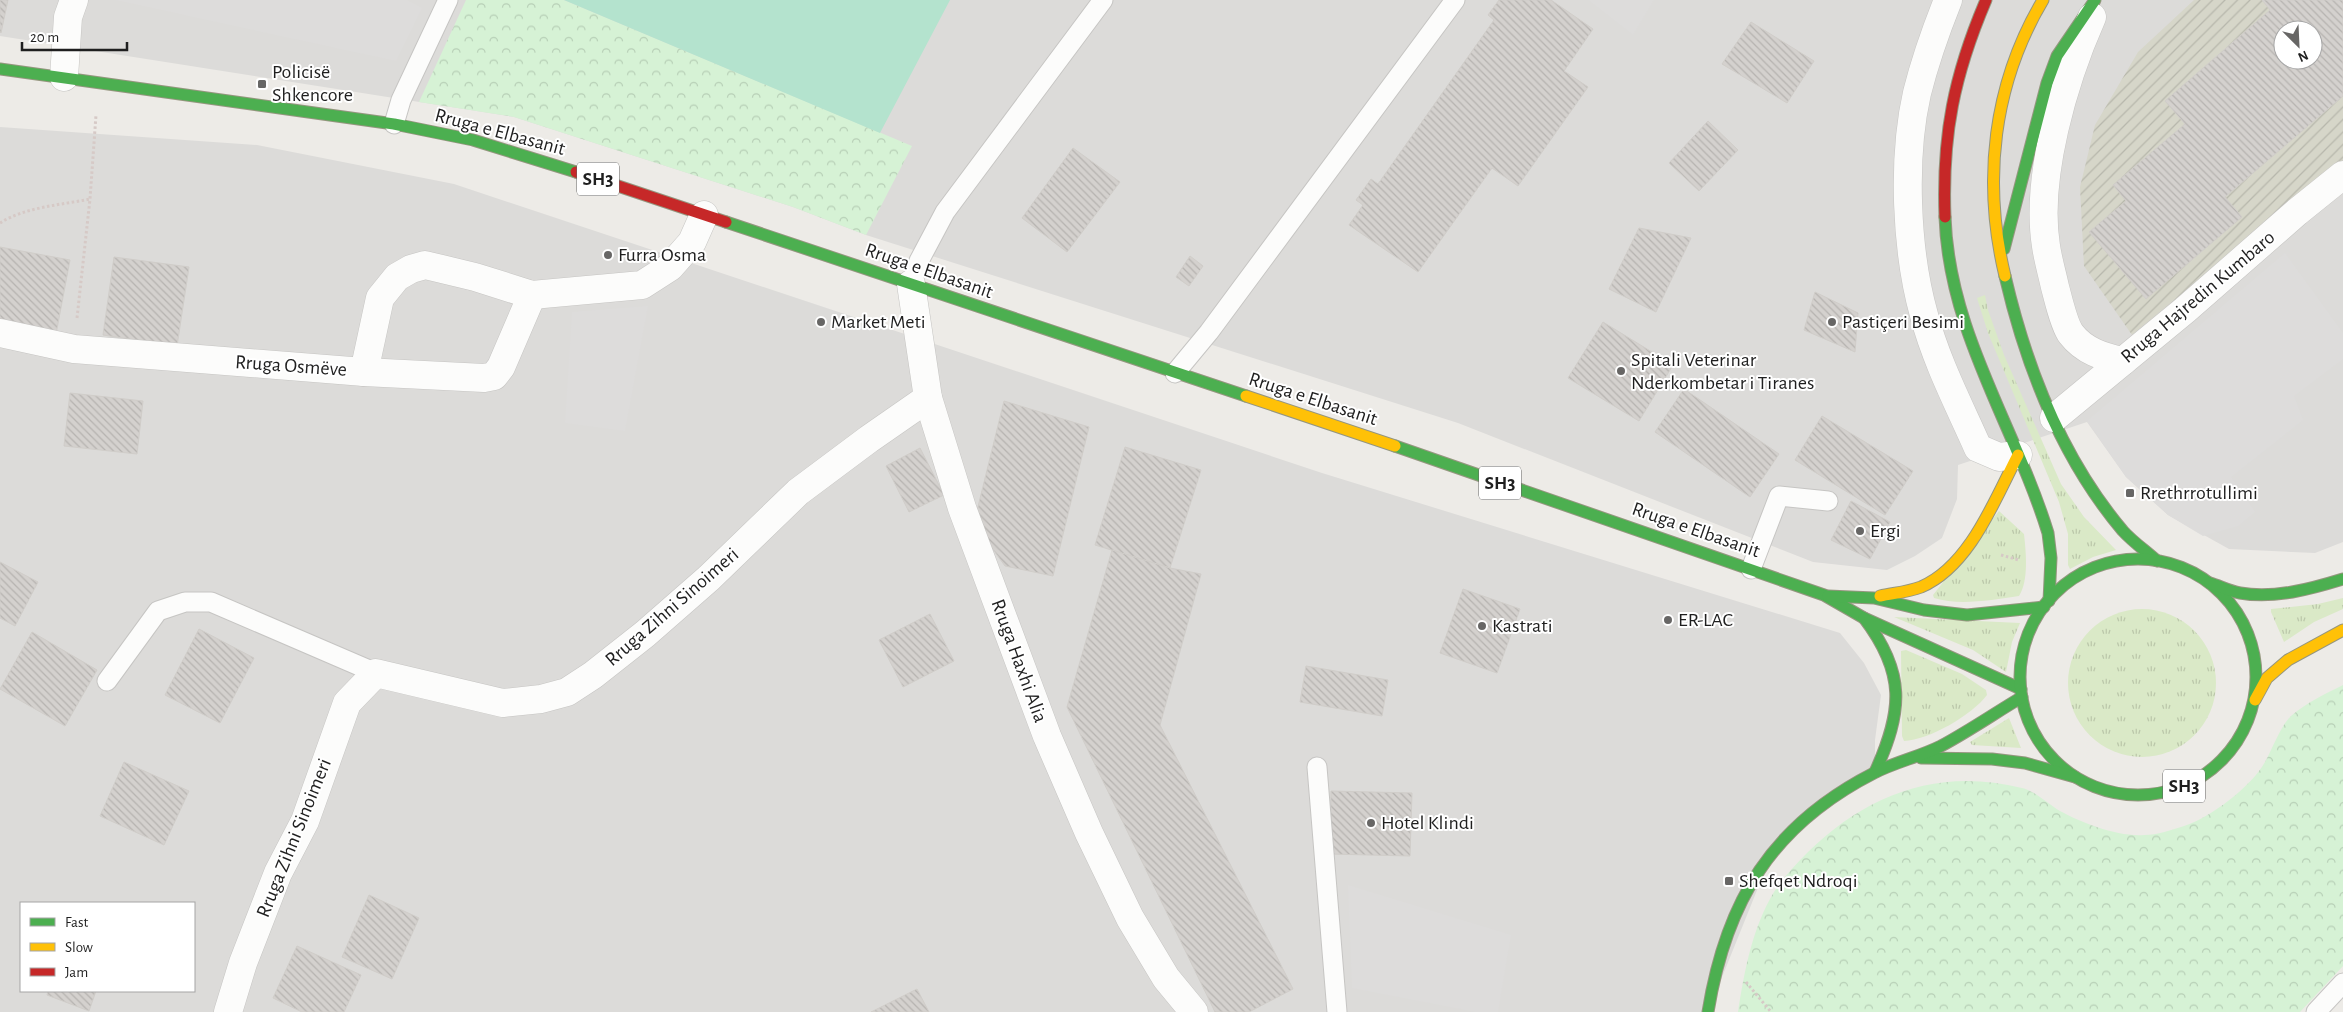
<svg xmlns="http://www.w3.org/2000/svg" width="2343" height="1012" viewBox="0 0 2343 1012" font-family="'Alegreya Sans',sans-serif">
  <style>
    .residential { fill: #dcdbd9; fill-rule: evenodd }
    .construction { fill: url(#construction-furrows); fill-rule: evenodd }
    .grass { fill: url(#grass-tufts) }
    .park { fill: url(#park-crowns) }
    .pitch { fill: #b4e3ce }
    .parking { fill: #dddcdb }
    .building { fill: url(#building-back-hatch); stroke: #d0cdc9; fill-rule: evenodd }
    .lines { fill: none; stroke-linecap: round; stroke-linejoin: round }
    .lane-casing { stroke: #c6c5c3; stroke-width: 21 }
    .street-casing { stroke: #c6c5c3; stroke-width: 29 }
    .fast-casing { stroke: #95967f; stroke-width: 13 }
    .slow-casing { stroke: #95967f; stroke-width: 13 }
    .jam-casing { stroke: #95967f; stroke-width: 13 }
    .path { stroke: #d6c9c6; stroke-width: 3; stroke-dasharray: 2.5 2.5; stroke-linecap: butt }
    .lane { stroke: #fcfcfb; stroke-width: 19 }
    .street { stroke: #fcfcfb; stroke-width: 28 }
    .fast { stroke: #4caf50; stroke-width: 11 }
    .slow { stroke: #ffc107; stroke-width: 11 }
    .jam { stroke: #c62828; stroke-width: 11 }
    .poi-dot { fill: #676665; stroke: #fff; stroke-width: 2 }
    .labels { text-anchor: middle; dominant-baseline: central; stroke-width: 4; stroke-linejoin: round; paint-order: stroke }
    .shield { fill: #fff; stroke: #626262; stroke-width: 1 }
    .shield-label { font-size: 19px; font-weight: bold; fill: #1f1f1f }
    .poi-label { font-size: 20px; fill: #1f1f1f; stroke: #fff; text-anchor: start }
    .street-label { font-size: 20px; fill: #1f1f1f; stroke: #fff }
  </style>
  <defs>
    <pattern id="construction-furrows" width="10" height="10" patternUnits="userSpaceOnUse" patternTransform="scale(1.25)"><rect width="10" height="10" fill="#d6d6c9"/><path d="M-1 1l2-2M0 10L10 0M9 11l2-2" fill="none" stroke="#b7b7ac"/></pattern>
    <pattern id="grass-tufts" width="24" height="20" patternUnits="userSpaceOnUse" patternTransform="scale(1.25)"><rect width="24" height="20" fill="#dae9c7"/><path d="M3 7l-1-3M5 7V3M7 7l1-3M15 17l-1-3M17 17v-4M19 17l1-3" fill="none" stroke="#bbc7aa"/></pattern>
    <pattern id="park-crowns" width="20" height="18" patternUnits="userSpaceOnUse" patternTransform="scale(1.25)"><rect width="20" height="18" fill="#d6f2d5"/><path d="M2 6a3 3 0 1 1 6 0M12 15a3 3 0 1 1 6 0" fill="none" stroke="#b7cfb6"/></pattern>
    <pattern id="building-back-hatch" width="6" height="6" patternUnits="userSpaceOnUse" patternTransform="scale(1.25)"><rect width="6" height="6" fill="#d4d1ce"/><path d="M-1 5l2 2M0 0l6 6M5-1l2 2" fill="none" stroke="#b6b3b0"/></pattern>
  </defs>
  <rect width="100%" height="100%" fill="#edebe7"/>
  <g class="residential">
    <path d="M0 0H2343V542L2315 553 2229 549 2168 515 2126 477 2087 422 1958 465 1957 499 1942 538 1915 556 1887 570 1813 562 1458 423 866 235 793 207 514 117 0 36ZM2283 30H2313V60H2283Z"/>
    <path d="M0 127 257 145 454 184 1322 473 1840 633 1864 663 1881 695 1875 740V772L1772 853 1708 1012H0ZM21 903H194V991H21Z"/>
  </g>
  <path class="construction" d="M2194 0H2343V161L2132 335 2084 266 2080 187 2095 125 2138 52ZM2283 30H2313V60H2283Z"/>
  <g class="grass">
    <polygon points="1985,295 1988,310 2004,355 2061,484 2084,517 2116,550 2093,557 2070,569 2068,565 2068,534 2059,502 1988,333 1977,298"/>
    <path d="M1999 511 2024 534C2026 552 2029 581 2019 596 1992 600 1959 606 1934 598L1933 595Z"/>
    <polygon points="2343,598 2343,609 2314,622 2284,642 2271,612 2271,609 2318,604"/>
    <circle cx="2142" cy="683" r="74"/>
    <polygon points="1894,617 2020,623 2012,642 2006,672 1973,650"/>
    <path d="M1906 650 1962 674 1986 690 1987 695C1972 715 1929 740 1904 741L1902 736 1901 651Z"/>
    <polygon points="2009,718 2021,748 1972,745 1970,742"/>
  </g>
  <g class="park">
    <polygon points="466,0 564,0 912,146 866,235 793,207 514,117 419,102"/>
    <path d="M2343 685V966L2300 1012H1738C1744 974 1751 934 1770 899 1779 882 1794 866 1808 852 1867 794 1939 767 2022 788 2035 791 2048 804 2060 811 2082 823 2118 837 2144 835 2157 835 2172 830 2184 826 2210 818 2252 786 2265 762 2273 748 2280 727 2291 716 2306 703 2325 694 2343 685Z"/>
  </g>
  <polygon class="pitch" points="564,0 950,0 880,133"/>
  <g class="parking">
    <polygon points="115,0 407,0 422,8 396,61"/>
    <polygon points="1588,0 1654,0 1633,35"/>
    <polygon points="2285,253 2343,333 2343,359 2294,396 2303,420 2231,477 2255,512 2238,526 2203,536 2168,515 2126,477 2087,421"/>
    <polygon points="648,306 625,431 565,423 572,312"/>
    <polygon points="1348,885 1511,935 1498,1012 1476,1012 1352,988"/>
  </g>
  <g class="building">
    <polygon points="0,0 8,0 1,33 0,32"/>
    <polygon points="1499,0 1551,0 1593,29 1564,71 1588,87 1518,186 1492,168 1418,272 1349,225 1363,205 1356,200 1371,179 1378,184 1494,20 1488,15"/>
    <path d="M2262 0H2343V96L2225 197 2242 217 2146 299 2089 232 2126 201 2113 185 2185 124 2165 101 2270 10ZM2283 30H2313V60H2283Z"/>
    <polygon points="1751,22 1814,61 1787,103 1722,64"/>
    <polygon points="1708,121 1738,150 1699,191 1669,163"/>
    <polygon points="1073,148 1120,182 1067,252 1022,218"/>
    <polygon points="1639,228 1691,238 1656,312 1609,289"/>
    <polygon points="0,247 70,260 56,334 0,323"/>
    <polygon points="1190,256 1203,266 1189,286 1176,277"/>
    <polygon points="114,257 189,267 177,346 103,335"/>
    <polygon points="1815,292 1858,313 1855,352 1804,330"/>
    <polygon points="1603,322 1673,365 1639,421 1568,378"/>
    <polygon points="1684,389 1779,454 1750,497 1655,432"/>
    <polygon points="70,393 143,401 137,454 64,446"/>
    <polygon points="1004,401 1089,427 1053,576 1005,566 974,523"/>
    <polygon points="1822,416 1913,471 1885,515 1795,460"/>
    <polygon points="1125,447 1201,470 1170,568 1095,545"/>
    <polygon points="920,448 944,495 909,512 886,466"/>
    <polygon points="1851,501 1890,522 1870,559 1831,540"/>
    <polygon points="1112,550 1170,568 1201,574 1160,725 1293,989 1249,1012 1215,1012 1067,707"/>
    <polygon points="0,562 38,582 15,626 0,618"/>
    <polygon points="1463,589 1520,609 1497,673 1440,653"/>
    <polygon points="930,614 954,661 903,687 879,640"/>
    <polygon points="199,629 254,658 220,723 165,695"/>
    <polygon points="32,632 97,670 65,726 0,689"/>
    <polygon points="1306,666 1388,680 1382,716 1300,702"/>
    <polygon points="124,762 189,791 164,845 100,816"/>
    <polygon points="1331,791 1412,793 1410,856 1330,854"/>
    <polygon points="369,895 419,918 392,979 342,957"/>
    <polygon points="297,946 361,975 344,1012 302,1012 273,998"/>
    <polygon points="917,989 929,1012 871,1012"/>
    <polygon points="48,991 96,991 89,1011 47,995"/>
  </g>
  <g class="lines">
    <g class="lane-casing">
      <g id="lane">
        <polyline points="394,124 401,100 448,0"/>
        <polyline points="911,284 919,261 945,212 1103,0"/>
        <polyline points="1175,373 1209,332 1455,0"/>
        <polyline points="1751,569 1779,496 1828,501"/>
        <polyline points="107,681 158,611 185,602 211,602 376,673"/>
        <polyline points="1317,767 1337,1012"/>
        <polyline points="2316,1012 2343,983"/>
      </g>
    </g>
    <g class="street-casing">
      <g id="street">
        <path d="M1948 0C1936 30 1925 61 1917 93 1902 159 1906 251 1924 315 1936 361 1959 405 1978 448L1999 457 2018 455"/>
        <path d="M2092 17C2064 80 2035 177 2046 246 2048 260 2052 273 2055 287 2058 298 2064 325 2071 334 2084 351 2103 357 2123 361"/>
        <polyline points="64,77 68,17 74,0"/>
        <polyline points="911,284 928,398 962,508 1047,736 1089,833 1130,918 1166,978 1194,1012"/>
        <polyline points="0,333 74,349 364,372 484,378 494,376 501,367 532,295"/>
        <polyline points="364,372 380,298 397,277 411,269 425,265 475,277 532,295 642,285 670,267 692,242 704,215"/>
        <polyline points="2054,418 2185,310 2297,212 2343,175"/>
        <polyline points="228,1012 243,963 278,873 305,821 347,703 376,673 503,703 541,699 567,692 593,675 645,634 709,578 798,492 869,439 928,398"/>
      </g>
    </g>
    <g class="fast-casing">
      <g id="fast">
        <polyline points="0,69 394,124 473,140 576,172"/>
        <path d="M1945 217C1949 333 2015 426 2048 533L2051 558 2049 601"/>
        <polyline points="726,222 1246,396"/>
        <polyline points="2004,249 2047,83 2057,56 2095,0"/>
        <path d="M2005 276C2026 366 2062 459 2123 531 2133 542 2146 551 2157 561"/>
        <polyline points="1395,446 1824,595 1864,618 2021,689"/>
        <circle cx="2138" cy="677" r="118"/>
        <path d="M2210 583C2220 586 2229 591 2240 593 2274 599 2311 589 2343 579"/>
        <polyline points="1828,596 1874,598 1924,610 1967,615 2044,607"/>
        <path d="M1864 618C1906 673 1903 711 1875 772"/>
        <polyline points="1921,758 1992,759 2025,763 2075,777"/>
        <path d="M1708 1012C1726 901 1772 825 1874 773 1895 762 1919 757 1941 746 1969 731 1995 713 2022 697"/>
      </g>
    </g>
    <g class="slow-casing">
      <g id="slow">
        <path d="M2005 276C1982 181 1993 84 2043 0"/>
        <polyline points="1246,396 1395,446"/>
        <path d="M1880 596C1894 593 1908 592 1921 587 1970 566 1995 499 2018 455"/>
        <polyline points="2255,700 2267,678 2288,660 2343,630"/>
      </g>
    </g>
    <g class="jam-casing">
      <g id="jam">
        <polyline points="576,172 726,222"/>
        <path d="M1945 217C1942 135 1954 75 1986 0"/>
      </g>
    </g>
    <g class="path">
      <path d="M0 223C25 207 61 205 90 199"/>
      <polyline points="77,318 90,199 96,115"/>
      <polyline points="2001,555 2019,560"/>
      <polyline points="1746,982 1771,1012"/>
    </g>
    <use href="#lane" class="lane"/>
    <use href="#street" class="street"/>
    <use href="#fast" class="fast"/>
    <use href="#slow" class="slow"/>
    <use href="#jam" class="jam"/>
  </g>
  <g class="poi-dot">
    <rect x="257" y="79" width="10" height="10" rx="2.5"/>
    <circle cx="608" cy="255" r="5"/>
    <circle cx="821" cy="322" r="5"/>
    <circle cx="1832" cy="322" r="5"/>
    <circle cx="1621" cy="371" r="5"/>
    <rect x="2125" y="488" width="10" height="10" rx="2.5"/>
    <circle cx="1860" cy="531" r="5"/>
    <circle cx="1668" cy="620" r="5"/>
    <circle cx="1482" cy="626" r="5"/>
    <circle cx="1371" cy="823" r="5"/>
    <rect x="1724" y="876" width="10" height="10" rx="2.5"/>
  </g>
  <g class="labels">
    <g class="shield">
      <rect x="577" y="162.5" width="42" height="33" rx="4"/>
      <rect x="1479" y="466.5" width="42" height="33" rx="4"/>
      <rect x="2163" y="769.5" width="42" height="33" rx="4"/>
    </g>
    <g class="shield-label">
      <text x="598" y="179">SH3</text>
      <text x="1500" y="483">SH3</text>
      <text x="2184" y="786">SH3</text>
    </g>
    <g class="poi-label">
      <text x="272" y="72">Policisë<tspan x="272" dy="23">Shkencore</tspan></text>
      <text x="618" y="255">Furra Osma</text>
      <text x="831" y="322">Market Meti</text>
      <text x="1842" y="322">Pastiçeri Besimi</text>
      <text x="1631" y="360">Spitali Veterinar<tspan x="1631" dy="23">Nderkombetar i Tiranes</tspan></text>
      <text x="2140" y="493">Rrethrrotullimi</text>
      <text x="1870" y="531">Ergi</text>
      <text x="1678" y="620">ER-LAC</text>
      <text x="1492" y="626">Kastrati</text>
      <text x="1381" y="823">Hotel Klindi</text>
      <text x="1739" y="881">Shefqet Ndroqi</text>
    </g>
    <g class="street-label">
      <text transform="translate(500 132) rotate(15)">Rruga e Elbasanit</text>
      <text transform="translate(929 271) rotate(19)">Rruga e Elbasanit</text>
      <text transform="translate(2198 297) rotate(-40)">Rruga Hajredin Kumbaro</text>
      <text transform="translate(291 366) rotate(4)">Rruga Osmëve</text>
      <text transform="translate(1313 399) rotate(18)">Rruga e Elbasanit</text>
      <text transform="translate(1696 530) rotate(19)">Rruga e Elbasanit</text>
      <text transform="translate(672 607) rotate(-41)">Rruga Zihni Sinoimeri</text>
      <text transform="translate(1019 661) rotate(70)">Rruga Haxhi Alia</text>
      <text transform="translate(294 838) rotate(-68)">Rruga Zihni Sinoimeri</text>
    </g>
  </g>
  <rect x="20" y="902" width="175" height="90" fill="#ffffff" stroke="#a5a5a5"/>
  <rect x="30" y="918" width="25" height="8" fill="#4caf50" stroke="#a5a5a5"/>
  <text x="65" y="927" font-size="15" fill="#1f1f1f">Fast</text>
  <rect x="30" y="943" width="25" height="8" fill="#ffc107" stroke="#a5a5a5"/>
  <text x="65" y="952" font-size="15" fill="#1f1f1f">Slow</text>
  <rect x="30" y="968" width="25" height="8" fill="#c62828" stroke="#a5a5a5"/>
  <text x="65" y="977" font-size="15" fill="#1f1f1f">Jam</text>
  <g transform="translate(2298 45) rotate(156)"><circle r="24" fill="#ffffff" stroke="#a5a5a5"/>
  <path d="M0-4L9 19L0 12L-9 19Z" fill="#676665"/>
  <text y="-8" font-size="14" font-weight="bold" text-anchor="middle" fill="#1f1f1f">N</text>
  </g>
  <path d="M22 42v8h105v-8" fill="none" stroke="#1f1f1f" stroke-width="2.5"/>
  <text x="30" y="42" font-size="15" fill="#1f1f1f" stroke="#ffffff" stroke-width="4" paint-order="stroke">20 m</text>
</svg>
